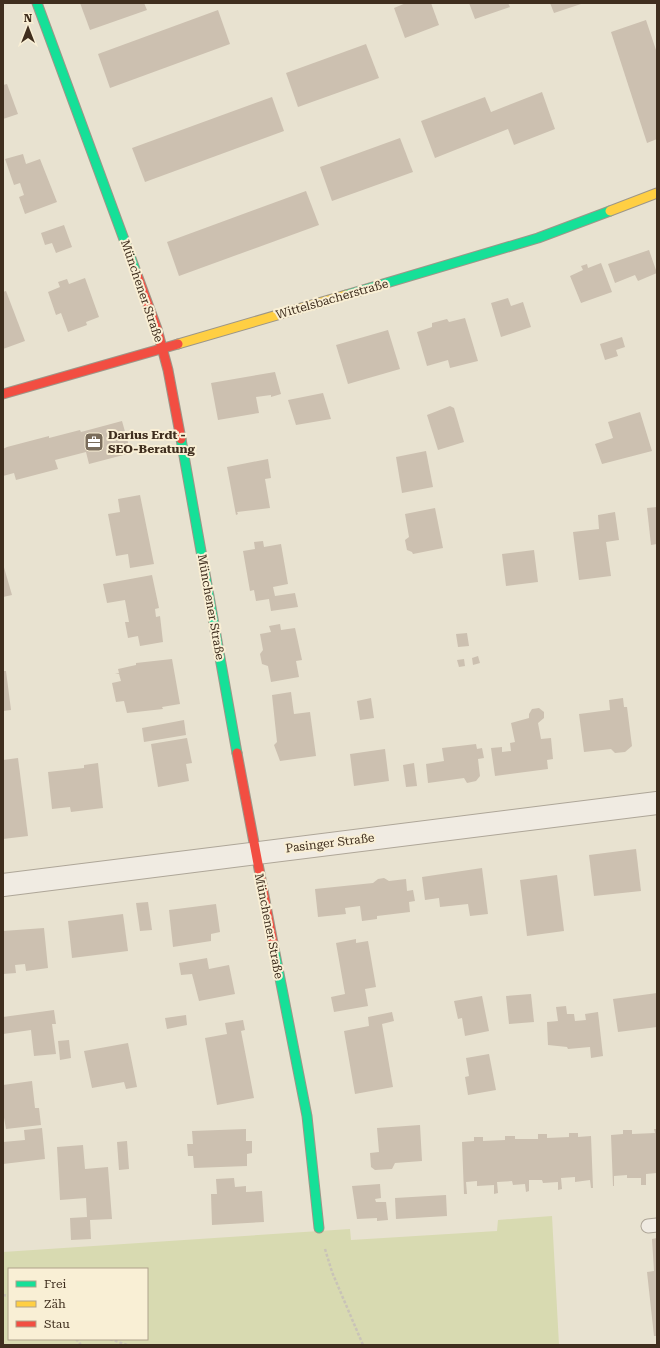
<svg xmlns="http://www.w3.org/2000/svg" width="660" height="1348" viewBox="0 0 660 1348" font-family="'Roboto Serif',serif">
  <style>
    .green { fill: #d8dab1; fill-rule: evenodd }
    .building { fill: #ccc0b0 }
    .lines { fill: none; stroke-linecap: round; stroke-linejoin: round }
    .lane-casing { stroke: #aea698; stroke-width: 15 }
    .street-casing { stroke: #aea698; stroke-width: 24 }
    .fast-casing { stroke: #9d9688; stroke-width: 11 }
    .slow-casing { stroke: #9d9688; stroke-width: 11 }
    .jam-casing { stroke: #9d9688; stroke-width: 11 }
    .path { stroke: #c9c3b8; stroke-width: 2.5; stroke-dasharray: 3 2; stroke-linecap: butt }
    .lane { stroke: #f0ebe2; stroke-width: 13 }
    .street { stroke: #f0ebe2; stroke-width: 22 }
    .fast { stroke: #16e098; stroke-width: 9 }
    .slow { stroke: #ffcf43; stroke-width: 9 }
    .jam { stroke: #f24e42; stroke-width: 9 }
    .labels { text-anchor: middle; dominant-baseline: central; stroke-width: 4; stroke-linejoin: round; paint-order: stroke }
    .street-label { font-size: 12px; fill: #3f2e1e; stroke: #f9efd5 }
    .poi-label { font-size: 12px; font-weight: bold; fill: #3f2e1e; stroke: #f9efd5; text-anchor: start }
  </style>
  <rect width="100%" height="100%" fill="#e8e2d0"/>
  <path class="green" d="M552 1216 559 1345H3V1252L350 1229 351 1240 497 1231 498 1220ZM9 1269H147V1339H9Z"/>
  <g class="building">
    <polygon points="80,3 144,3 147,10 90,30"/>
    <polygon points="406,3 431,3 439,25 405,38 394,8"/>
    <polygon points="469,3 508,3 510,7 475,19"/>
    <polygon points="550,3 584,3 554,13"/>
    <polygon points="218,10 230,44 110,88 98,54"/>
    <polygon points="646,20 657,53 657,139 647,143 611,32"/>
    <polygon points="366,44 379,78 298,107 286,73"/>
    <polygon points="7,84 18,114 3,119 3,85"/>
    <polygon points="542,92 555,129 514,145 508,129 435,158 421,121 485,97 491,112"/>
    <polygon points="272,97 284,131 145,182 132,148"/>
    <polygon points="400,138 413,172 332,201 320,167"/>
    <polygon points="23,154 26,164 40,159 57,202 25,214 19,197 24,195 20,183 14,185 5,159"/>
    <polygon points="306,191 319,225 179,276 167,242"/>
    <polygon points="64,225 72,247 56,253 52,243 45,245 41,233"/>
    <polygon points="649,250 657,273 638,281 635,275 615,283 608,264"/>
    <polygon points="601,263 612,292 581,303 570,276 583,270 581,266 587,264 588,268"/>
    <polygon points="85,278 99,317 86,322 87,325 68,332 61,313 56,315 48,292 60,287 58,282 67,279 69,284"/>
    <polygon points="6,291 25,341 3,349 3,292"/>
    <polygon points="508,298 511,306 523,302 531,327 501,337 491,303"/>
    <polygon points="465,318 478,361 450,368 448,360 427,366 417,332 432,327 432,323 447,319 449,322"/>
    <polygon points="388,330 400,369 348,384 336,345"/>
    <polygon points="622,337 625,347 616,350 618,356 605,360 600,344"/>
    <polygon points="275,372 281,394 271,397 271,395 256,397 259,413 218,420 211,383"/>
    <polygon points="323,393 331,419 296,425 288,400"/>
    <polygon points="450,406 454,408 464,442 438,450 427,415"/>
    <polygon points="640,412 652,451 602,464 595,444 613,438 608,422"/>
    <polygon points="122,421 131,453 89,464 86,452 55,460 58,469 16,480 14,473 3,476 3,449 7,447 49,436 49,438 80,430 81,432"/>
    <polygon points="426,451 433,487 402,493 396,457"/>
    <polygon points="268,459 271,478 265,479 270,508 237,512 238,514 236,515 227,467"/>
    <polygon points="140,495 154,564 130,568 128,554 116,556 108,514 120,512 118,499"/>
    <polygon points="657,507 657,544 651,545 647,508"/>
    <polygon points="435,508 443,548 413,554 412,552 407,550 405,540 409,537 405,514"/>
    <polygon points="615,512 619,540 606,542 611,576 579,580 573,532 599,529 598,515"/>
    <polygon points="263,541 264,547 281,544 288,584 273,587 275,596 295,593 298,607 271,611 269,599 256,601 254,590 250,591 243,551 255,549 254,542"/>
    <polygon points="534,550 538,582 506,586 502,554"/>
    <polygon points="3,564 12,595 3,597"/>
    <polygon points="152,575 159,608 155,609 156,617 160,616 163,642 140,646 138,636 128,638 125,622 129,622 125,600 107,603 103,584"/>
    <polygon points="280,624 281,630 295,628 302,660 296,661 299,677 271,682 268,666 262,664 260,654 263,650 260,634 271,632 269,626"/>
    <polygon points="467,633 469,646 458,647 456,634"/>
    <polygon points="478,656 480,663 473,665 472,658"/>
    <polygon points="172,659 180,704 162,707 163,709 127,713 124,701 116,702 112,683 121,681 119,674 115,674 119,673 118,669 136,665 136,663"/>
    <polygon points="464,659 465,666 459,667 457,660"/>
    <polygon points="3,671 6,671 11,710 3,711"/>
    <polygon points="291,692 294,714 310,712 316,756 280,761 274,745 277,742 272,695"/>
    <polygon points="371,698 374,718 360,720 357,701"/>
    <polygon points="623,698 624,707 627,707 632,746 625,752 615,753 611,749 584,752 579,714 610,710 609,700"/>
    <polygon points="539,708 544,712 544,718 538,723 541,739 551,738 553,759 547,760 548,769 495,776 491,748 502,747 502,752 511,751 510,743 515,742 511,723 529,718 529,714 532,709"/>
    <polygon points="184,720 186,735 144,742 142,728"/>
    <polygon points="187,738 192,763 186,764 189,781 158,787 151,744"/>
    <polygon points="476,744 477,749 482,748 484,758 478,759 480,776 476,781 467,783 464,778 428,783 426,764 444,761 442,748"/>
    <polygon points="385,749 389,781 354,786 350,754"/>
    <polygon points="18,758 28,836 3,839 3,760"/>
    <polygon points="98,763 103,808 71,812 70,807 52,809 48,772 84,768 84,765"/>
    <polygon points="414,763 417,786 406,787 403,765"/>
    <polygon points="636,849 641,891 594,896 589,855"/>
    <polygon points="482,868 488,914 470,916 468,904 440,907 439,898 425,900 422,877"/>
    <polygon points="557,875 564,931 527,936 520,880"/>
    <polygon points="384,878 389,881 406,879 407,891 413,890 415,901 409,902 410,912 377,916 377,919 362,921 360,906 345,908 346,914 318,917 315,889 373,883 378,879"/>
    <polygon points="148,902 152,930 140,931 136,903"/>
    <polygon points="216,904 220,932 211,934 211,941 173,947 169,910"/>
    <polygon points="123,914 128,951 72,958 68,921"/>
    <polygon points="44,928 48,968 26,971 25,964 15,965 16,973 3,974 3,931"/>
    <polygon points="356,939 356,943 368,941 376,987 365,989 368,1006 334,1012 331,997 345,994 336,943"/>
    <polygon points="207,958 209,969 229,965 235,994 199,1001 192,974 181,975 179,963"/>
    <polygon points="657,993 657,1027 618,1032 613,999"/>
    <polygon points="531,994 534,1022 509,1024 506,996"/>
    <polygon points="482,996 489,1031 465,1036 462,1018 458,1019 454,1001"/>
    <polygon points="566,1006 567,1014 574,1014 575,1021 586,1020 585,1014 598,1012 603,1056 591,1058 590,1047 568,1049 567,1047 548,1045 547,1022 558,1021 556,1007"/>
    <polygon points="54,1010 56,1024 52,1024 56,1054 34,1056 31,1030 3,1034 3,1017"/>
    <polygon points="392,1012 394,1021 382,1024 393,1087 355,1094 344,1031 369,1026 368,1017"/>
    <polygon points="186,1015 187,1025 167,1029 165,1018"/>
    <polygon points="243,1020 245,1030 241,1031 254,1098 217,1105 205,1038 227,1034 225,1023"/>
    <polygon points="69,1040 71,1058 60,1060 58,1041"/>
    <polygon points="128,1043 137,1087 126,1089 124,1082 92,1088 84,1051"/>
    <polygon points="489,1054 496,1090 468,1095 465,1077 469,1076 466,1058"/>
    <polygon points="32,1081 35,1108 39,1108 41,1125 6,1129 3,1112 3,1085"/>
    <polygon points="420,1125 422,1161 395,1163 392,1169 375,1170 371,1167 370,1153 379,1152 377,1128"/>
    <polygon points="42,1128 45,1159 3,1164 3,1142 25,1140 24,1130"/>
    <polygon points="246,1129 246,1141 252,1141 252,1153 247,1154 247,1166 194,1168 193,1156 188,1156 187,1144 193,1144 192,1131"/>
    <polygon points="654,1129 657,1129 657,1173 646,1174 646,1185 641,1185 641,1178 627,1178 627,1175 614,1176 614,1186 613,1186 611,1135 623,1134 623,1130 632,1130 632,1134 655,1133"/>
    <polygon points="569,1133 578,1133 578,1137 591,1136 593,1188 591,1188 590,1180 575,1182 575,1177 561,1178 562,1189 558,1190 558,1182 543,1183 542,1180 529,1180 529,1191 526,1192 525,1184 513,1185 512,1181 497,1182 498,1193 494,1194 494,1185 477,1186 477,1181 466,1182 467,1194 464,1194 462,1142 474,1141 474,1137 483,1137 483,1141 505,1140 505,1136 515,1136 515,1139 538,1139 538,1134 547,1134 547,1138 569,1137"/>
    <polygon points="127,1141 129,1169 119,1170 117,1142"/>
    <polygon points="83,1145 85,1169 108,1167 112,1219 90,1220 91,1239 71,1240 70,1218 87,1217 86,1198 60,1200 57,1147"/>
    <polygon points="234,1178 235,1187 246,1186 246,1192 262,1191 264,1222 212,1225 211,1194 217,1194 216,1179"/>
    <polygon points="380,1184 381,1198 375,1199 376,1202 386,1202 388,1220 377,1221 377,1218 357,1219 352,1186"/>
    <polygon points="446,1195 447,1216 396,1219 395,1198"/>
    <polygon points="657,1238 657,1336 654,1336 647,1272 654,1271 652,1239"/>
  </g>
  <g class="lines">
    <g class="lane-casing">
      <polyline id="lane" points="648,1226 657,1225"/>
    </g>
    <g class="street-casing">
      <polyline id="street" points="3,885 657,803"/>
    </g>
    <g class="fast-casing">
      <g id="fast">
        <polyline points="37,3 136,272"/>
        <polyline points="346,295 538,238 610,211"/>
        <polyline points="181,439 237,753"/>
        <polyline points="274,948 307,1116 319,1228"/>
      </g>
    </g>
    <g class="slow-casing">
      <g id="slow">
        <polyline points="610,211 657,193"/>
        <polyline points="178,344 346,295"/>
      </g>
    </g>
    <g class="jam-casing">
      <g id="jam">
        <polyline points="136,272 157,329 168,370 181,439"/>
        <polyline points="3,394 178,344"/>
        <polyline points="237,753 274,948"/>
      </g>
    </g>
    <g class="path">
      <polyline points="325,1249 332,1272 363,1345"/>
      <polyline points="3,1295 9,1296"/>
      <polyline points="76,1339 81,1345"/>
      <polyline points="110,1339 127,1345"/>
    </g>
    <use href="#lane" class="lane"/>
    <use href="#street" class="street"/>
    <use href="#fast" class="fast"/>
    <use href="#slow" class="slow"/>
    <use href="#jam" class="jam"/>
  </g>
  <defs>
    <g id="office-square" transform="scale(1)"><rect x="-9" y="-9" width="18" height="18" rx="4" fill="#7a6d5c" stroke="#f9efd5"/><path d="M-6-3h4V-5.5h4V-3h4V5H-6ZM-1-4.5V-3h2v-1.5ZM-6 0V1H6V0Z" fill="#fff"/></g>
  </defs>
  <g fill-rule="evenodd">
    <use href="#office-square" x="94" y="442"/>
  </g>
  <g class="labels">
    <g class="street-label">
      <text transform="translate(142 291) rotate(71)">Münchener Straße</text>
      <text transform="translate(332 299) rotate(-16)">Wittelsbacherstraße</text>
      <text transform="translate(211 607) rotate(80)">Münchener Straße</text>
      <text transform="translate(330 843) rotate(-7)">Pasinger Straße</text>
      <text transform="translate(269 926) rotate(79)">Münchener Straße</text>
    </g>
    <g class="poi-label">
      <text x="108" y="435">Darius Erdt -<tspan x="108" dy="14">SEO-Beratung</tspan></text>
    </g>
  </g>
  <rect width="660" height="1348" fill="none" stroke="#3f2e1e" stroke-width="8"/>
  <rect x="8" y="1268" width="140" height="72" fill="#f9efd5" stroke="#afa28c"/>
  <rect x="16" y="1281" width="20" height="6" fill="#16e098" stroke="#afa28c"/>
  <text x="44" y="1288" font-size="12" fill="#3f2e1e">Frei</text>
  <rect x="16" y="1301" width="20" height="6" fill="#ffcf43" stroke="#afa28c"/>
  <text x="44" y="1308" font-size="12" fill="#3f2e1e">Zäh</text>
  <rect x="16" y="1321" width="20" height="6" fill="#f24e42" stroke="#afa28c"/>
  <text x="44" y="1328" font-size="12" fill="#3f2e1e">Stau</text>
  <g transform="translate(28 28)" stroke="#f9efd5" stroke-width="3" paint-order="stroke">
  <path d="M0-3L7 15L0 10L-7 15Z" fill="#3f2e1e"/>
  <text y="-6" font-size="11" font-weight="bold" text-anchor="middle" fill="#3f2e1e">N</text>
  </g>
</svg>
